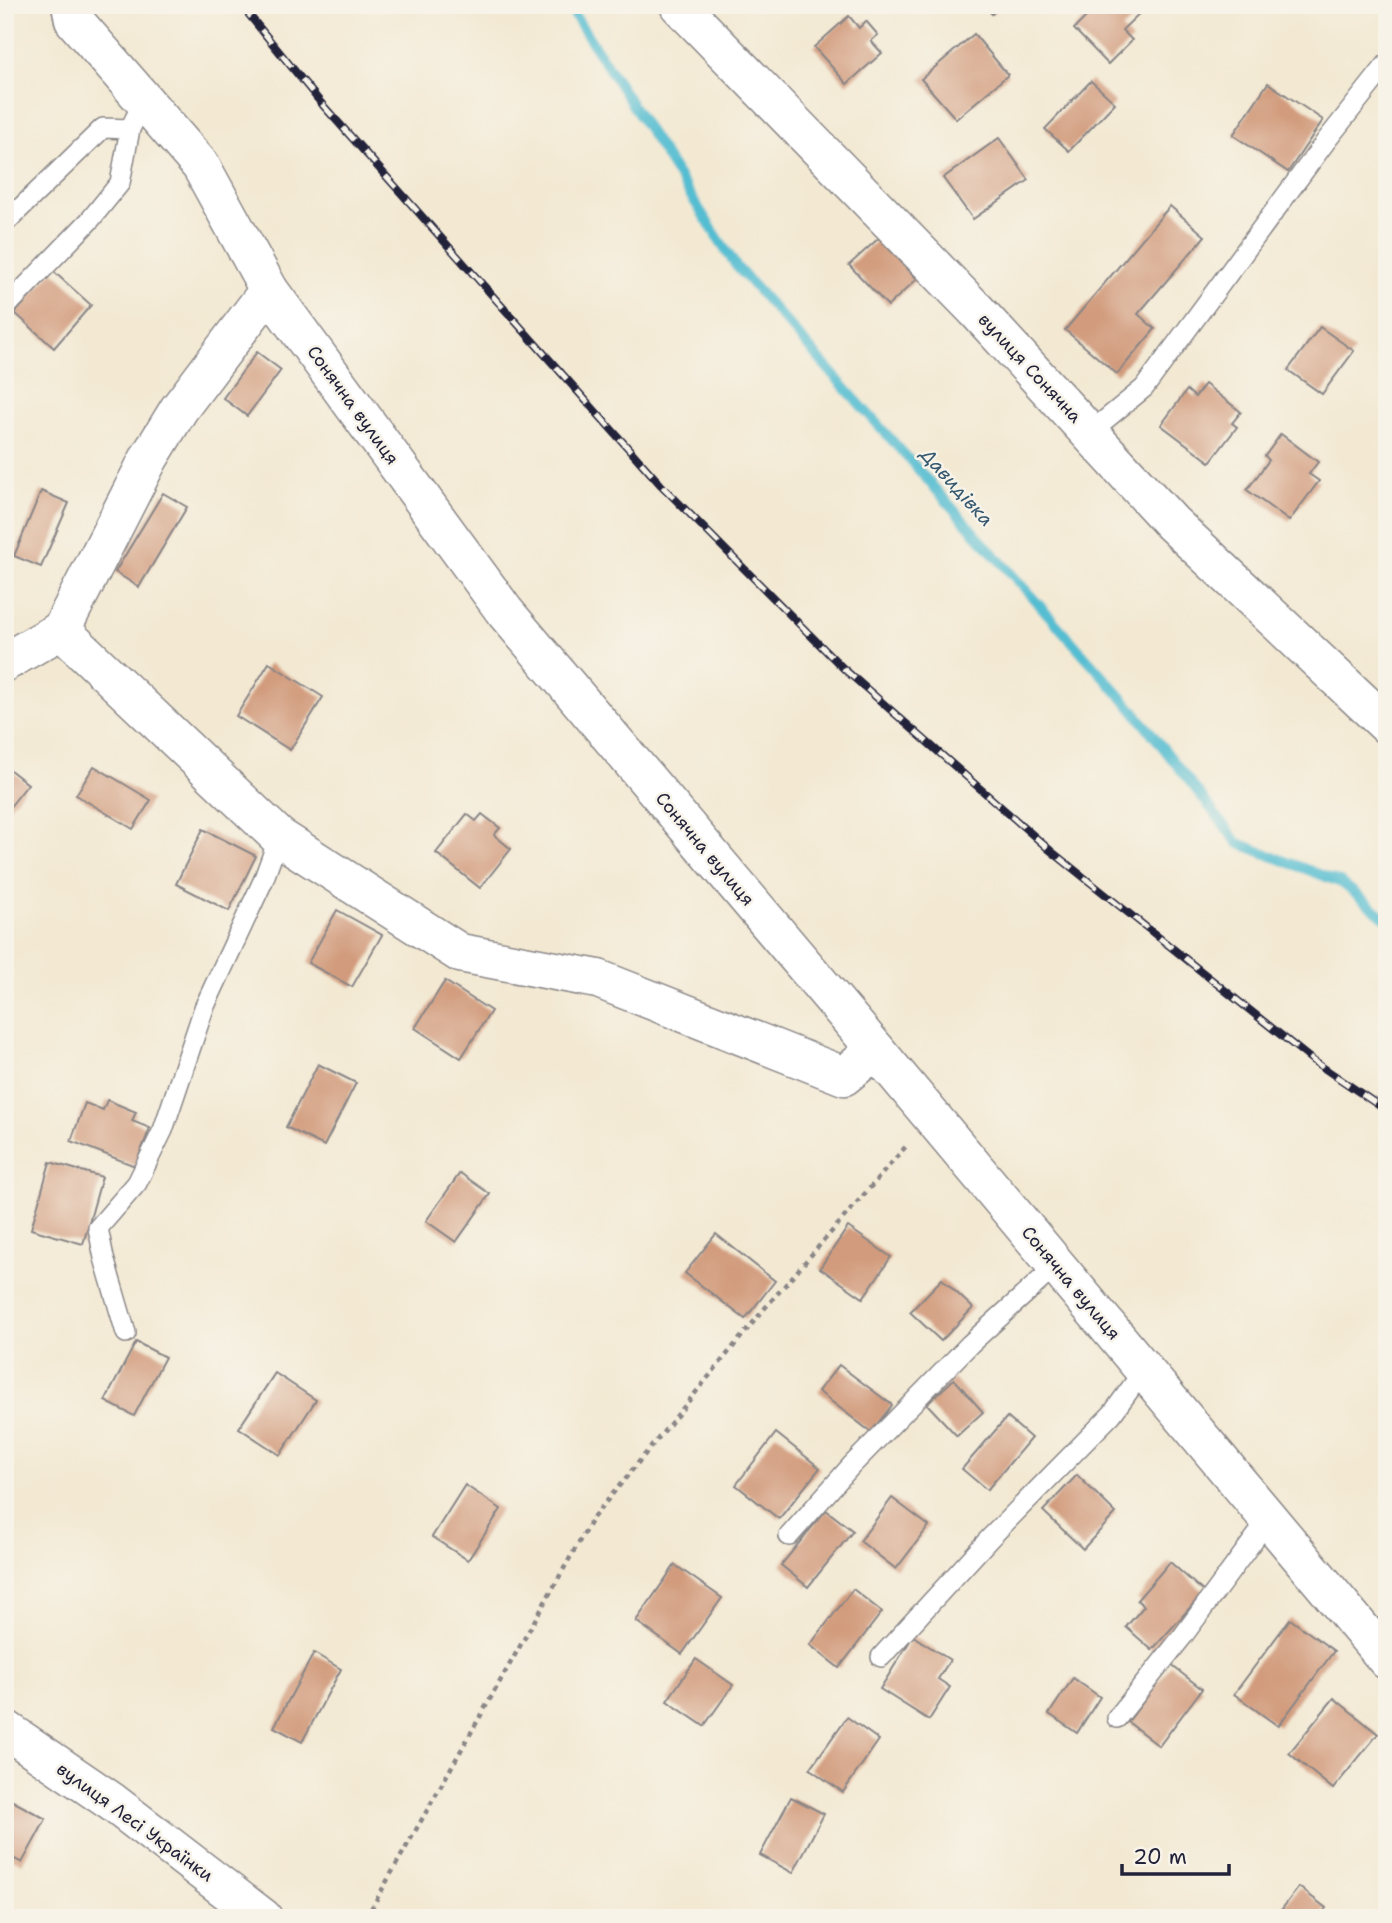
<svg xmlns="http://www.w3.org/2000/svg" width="1392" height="1923" viewBox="0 0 1392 1923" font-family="'Shantell Sans',sans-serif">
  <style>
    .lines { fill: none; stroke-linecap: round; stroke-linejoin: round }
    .stream { stroke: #54bdd1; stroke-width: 10 }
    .building { fill: #d29b7d }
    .service-casing { stroke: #8a8687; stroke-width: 22 }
    .minor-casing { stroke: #8a8687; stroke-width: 41 }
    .path { stroke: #8a8687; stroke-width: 4.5; stroke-dasharray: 5 5; stroke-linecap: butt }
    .service { stroke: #fff; stroke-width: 19 }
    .minor { stroke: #fff; stroke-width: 38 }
    .rail-casing { stroke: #22223b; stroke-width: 8 }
    .rail { stroke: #f7f3e8; stroke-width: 5; stroke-dasharray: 16; stroke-linecap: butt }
    .labels { text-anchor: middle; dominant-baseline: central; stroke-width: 5; stroke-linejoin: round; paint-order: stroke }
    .street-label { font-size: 18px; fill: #22223b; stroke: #f7f3e8 }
    .water-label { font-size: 19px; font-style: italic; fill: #345870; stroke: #f7f3e8 }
  </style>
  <rect width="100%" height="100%" fill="#f7f3e8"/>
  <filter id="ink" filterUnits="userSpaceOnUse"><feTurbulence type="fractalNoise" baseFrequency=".0143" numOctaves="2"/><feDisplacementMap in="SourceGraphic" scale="14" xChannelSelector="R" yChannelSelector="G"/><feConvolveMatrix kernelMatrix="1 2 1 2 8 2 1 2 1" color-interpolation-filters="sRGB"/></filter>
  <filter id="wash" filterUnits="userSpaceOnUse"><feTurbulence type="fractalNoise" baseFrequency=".00686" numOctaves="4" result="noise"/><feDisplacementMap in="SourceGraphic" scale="28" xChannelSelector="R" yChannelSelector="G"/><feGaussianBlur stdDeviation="1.57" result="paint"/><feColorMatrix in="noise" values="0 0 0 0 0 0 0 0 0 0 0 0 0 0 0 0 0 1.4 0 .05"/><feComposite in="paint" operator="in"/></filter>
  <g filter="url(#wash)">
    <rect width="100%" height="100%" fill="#f3e9d3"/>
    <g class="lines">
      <polyline class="stream" points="568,5 736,266 1135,712 1238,843 1342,883 1387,919"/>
    </g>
    <g id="blocks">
      <g class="building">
        <polygon points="983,5 1001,5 992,14"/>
        <polygon points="1098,5 1148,5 1122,30 1132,40 1108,64 1074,29"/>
        <polygon points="849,16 859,28 866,21 878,35 871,41 882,53 847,84 814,47"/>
        <polygon points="974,34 1008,75 956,119 921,79"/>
        <polygon points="1091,81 1115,103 1069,151 1045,129"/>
        <polygon points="1268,83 1323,120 1288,172 1233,135"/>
        <polygon points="999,138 1029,180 973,219 943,178"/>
        <polygon points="1170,206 1205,236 1138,314 1155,329 1117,374 1065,330"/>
        <polygon points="879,238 917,279 888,306 849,265"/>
        <polygon points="53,271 91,305 54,348 15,313"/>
        <polygon points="1320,327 1354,351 1322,394 1288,370"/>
        <polygon points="257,352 281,370 247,416 223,398"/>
        <polygon points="1205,384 1241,412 1232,423 1237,427 1210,462 1161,425 1187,390 1195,397"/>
        <polygon points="1281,434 1318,462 1309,474 1319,481 1289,521 1247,490 1269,460 1265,456"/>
        <polygon points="41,491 69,503 41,567 14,556"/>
        <polygon points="163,493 187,507 139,587 115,572"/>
        <polygon points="269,663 323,697 290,750 236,716"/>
        <polygon points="5,766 28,784 5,813"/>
        <polygon points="94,766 151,800 133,829 76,795"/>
        <polygon points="467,814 476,821 482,814 500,828 494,835 511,849 480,888 436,853"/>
        <polygon points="203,829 256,856 229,911 176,884"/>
        <polygon points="337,910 382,935 352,987 308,963"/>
        <polygon points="445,981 491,1011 461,1058 415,1028"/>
        <polygon points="318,1064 356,1083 324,1146 286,1127"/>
        <polygon points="107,1100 136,1112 132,1121 150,1128 135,1166 71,1141 85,1103 103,1110"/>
        <polygon points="50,1162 102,1177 83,1244 31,1229"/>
        <polygon points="460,1173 490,1194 456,1242 426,1221"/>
        <polygon points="848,1227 891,1257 863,1298 820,1268"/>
        <polygon points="716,1234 775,1281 745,1319 685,1273"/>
        <polygon points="942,1279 973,1308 941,1341 910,1312"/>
        <polygon points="136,1342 165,1357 134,1416 105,1401"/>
        <polygon points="839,1365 892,1405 871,1432 818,1391"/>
        <polygon points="275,1373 316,1400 280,1455 239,1428"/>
        <polygon points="954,1379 983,1412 957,1436 927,1404"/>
        <polygon points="1007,1417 1031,1438 987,1490 962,1469"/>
        <polygon points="776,1433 820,1468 779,1519 736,1485"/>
        <polygon points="1077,1475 1116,1513 1083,1549 1043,1511"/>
        <polygon points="465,1485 501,1509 468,1560 432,1537"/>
        <polygon points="892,1498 929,1526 896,1569 860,1541"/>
        <polygon points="826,1510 853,1531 808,1587 781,1565"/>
        <polygon points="1170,1562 1204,1592 1152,1650 1126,1627 1144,1606 1137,1600"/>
        <polygon points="675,1565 722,1598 682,1654 636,1621"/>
        <polygon points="853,1589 882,1612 839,1668 810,1645"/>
        <polygon points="1290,1619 1334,1651 1278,1726 1234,1694"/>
        <polygon points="913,1636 950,1660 938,1679 950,1687 929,1720 880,1689"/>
        <polygon points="314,1653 341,1669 302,1742 274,1727"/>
        <polygon points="696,1659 733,1685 704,1726 667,1701"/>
        <polygon points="1171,1665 1202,1689 1159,1746 1128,1722"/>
        <polygon points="1073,1678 1100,1697 1077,1733 1049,1714"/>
        <polygon points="1334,1698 1378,1734 1333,1789 1289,1753"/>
        <polygon points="847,1717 879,1740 843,1792 810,1769"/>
        <polygon points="5,1797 46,1819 22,1863 5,1854"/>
        <polygon points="791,1797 824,1814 793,1873 760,1855"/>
        <polygon points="1299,1887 1326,1908 1319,1918 1275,1918"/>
      </g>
    </g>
  </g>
  <g filter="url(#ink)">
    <use href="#blocks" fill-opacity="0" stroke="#8a8687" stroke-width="2"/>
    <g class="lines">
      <g class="service-casing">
        <g id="service">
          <polyline points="5,223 103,128 130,129"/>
          <polyline points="5,308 90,220 120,183 130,129 144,100"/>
          <polyline points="1089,433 1144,388 1326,141 1387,64"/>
          <polyline points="126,1333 104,1258 98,1228 137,1183 163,1130 204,1008 263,881 279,837"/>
          <polyline points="789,1536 851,1466 970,1344 1056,1266"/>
          <polyline points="881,1657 990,1538 1112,1414 1144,1370"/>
          <polyline points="1117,1718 1182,1637 1269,1519"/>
        </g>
      </g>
      <g class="minor-casing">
        <g id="minor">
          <polyline points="71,5 74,20 201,166 269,290 505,612 876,1050 1387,1660"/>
          <polyline points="679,5 976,310 1172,523 1387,725"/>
          <polyline points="61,630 279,837 460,953 598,979 844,1076 876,1050"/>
          <polyline points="5,662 61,630 149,458 179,409 269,290"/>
          <polyline points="5,1729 112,1802 263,1918"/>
        </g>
      </g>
      <g class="path">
        <polyline points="366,1918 592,1519 765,1308 908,1144"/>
        <polyline points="1385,1918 1387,1915"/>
      </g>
      <use href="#service" class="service"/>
      <use href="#minor" class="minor"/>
      <g class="rail-casing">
        <polyline id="rail" points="241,5 321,103 661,485 843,668 1051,851 1312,1060 1387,1111"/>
      </g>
      <use href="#rail" class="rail"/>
    </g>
  </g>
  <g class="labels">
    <g class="street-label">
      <text transform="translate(1030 368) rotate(47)">вулиця Сонячна</text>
      <text transform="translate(353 405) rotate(54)">Сонячна вулиця</text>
      <text transform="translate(705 849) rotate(50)">Сонячна вулиця</text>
      <text transform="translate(1071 1283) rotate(50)">Сонячна вулиця</text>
      <text transform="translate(135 1822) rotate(36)">вулиця Лесі Українки</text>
    </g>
    <g class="water-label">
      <text transform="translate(957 487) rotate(48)">Давидівка</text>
    </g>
  </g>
  <rect width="1392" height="1923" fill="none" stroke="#f7f3e8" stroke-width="28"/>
  <path d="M1122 1864v10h107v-10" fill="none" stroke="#22223b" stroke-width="3.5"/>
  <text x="1133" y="1864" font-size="21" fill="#22223b" stroke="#f7f3e8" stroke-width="5" paint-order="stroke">20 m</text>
</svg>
